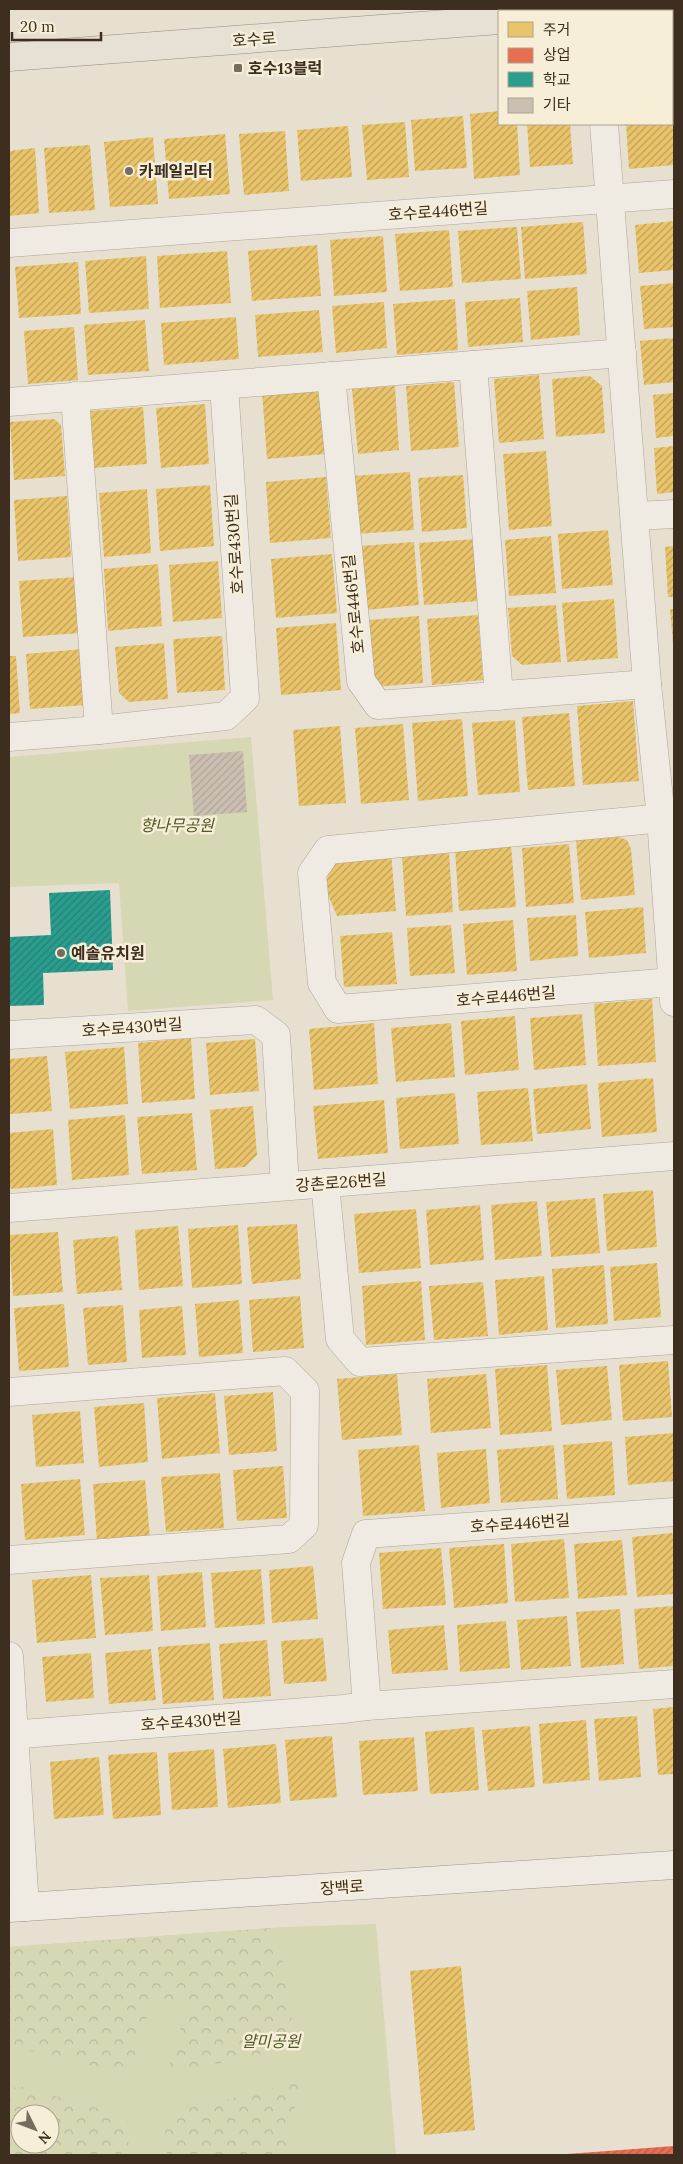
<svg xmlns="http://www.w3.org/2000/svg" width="683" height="2164" viewBox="0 0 683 2164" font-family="Lora,'Noto Sans KR',serif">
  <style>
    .green { fill: #d6d7b3; fill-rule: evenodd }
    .forest { fill: url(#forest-crowns); fill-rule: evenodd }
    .homes { fill: url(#homes-hatch) }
    .shops { fill: url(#shops-hatch) }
    .schools { fill: url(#schools-hatch) }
    .building { fill: url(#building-hatch) }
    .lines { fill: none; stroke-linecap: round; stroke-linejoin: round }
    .street-casing { stroke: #ada599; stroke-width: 29 }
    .secondary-casing { stroke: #9c958a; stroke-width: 29 }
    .primary-casing { stroke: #928b80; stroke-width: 29 }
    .street { stroke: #efebe3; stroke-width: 28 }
    .secondary { stroke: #efebe3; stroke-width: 28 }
    .primary { stroke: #e6e1d4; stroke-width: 28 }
    .poi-dot { fill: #786c5e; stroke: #f7eed8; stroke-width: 2 }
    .labels { text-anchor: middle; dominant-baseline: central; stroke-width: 5; stroke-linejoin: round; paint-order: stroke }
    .street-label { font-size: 16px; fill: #3d2e20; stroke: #f7eed8 }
    .poi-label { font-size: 16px; font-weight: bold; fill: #3d2e20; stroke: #f7eed8; text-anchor: start }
    .park-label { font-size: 16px; font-style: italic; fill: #4d5a26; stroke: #f7eed8 }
  </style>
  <defs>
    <pattern id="forest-crowns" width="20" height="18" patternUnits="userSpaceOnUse" patternTransform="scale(1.25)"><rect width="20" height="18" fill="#d6d7b3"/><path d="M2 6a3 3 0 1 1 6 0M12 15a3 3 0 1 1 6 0" fill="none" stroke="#b9b99a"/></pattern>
    <pattern id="homes-hatch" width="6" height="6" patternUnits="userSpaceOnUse" patternTransform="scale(1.25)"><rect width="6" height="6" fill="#e9c46a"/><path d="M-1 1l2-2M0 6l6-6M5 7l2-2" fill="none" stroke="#bea057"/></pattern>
    <pattern id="shops-hatch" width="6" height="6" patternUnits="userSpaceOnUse" patternTransform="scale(1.25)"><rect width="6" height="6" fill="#e76f51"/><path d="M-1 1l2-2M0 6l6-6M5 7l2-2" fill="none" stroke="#bc5c43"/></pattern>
    <pattern id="schools-hatch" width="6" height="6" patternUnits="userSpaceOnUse" patternTransform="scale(1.25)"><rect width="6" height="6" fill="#2a9d8f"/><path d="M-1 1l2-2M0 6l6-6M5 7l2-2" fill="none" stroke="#258074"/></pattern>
    <pattern id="building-hatch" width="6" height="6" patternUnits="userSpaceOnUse" patternTransform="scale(1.25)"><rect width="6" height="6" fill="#cbbfb2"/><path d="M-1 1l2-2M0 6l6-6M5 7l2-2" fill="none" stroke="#afa499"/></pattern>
  </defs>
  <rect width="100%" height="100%" fill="#e7e0d1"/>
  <g class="green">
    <polygon points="251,737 273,1000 128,1011 119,883 9,887 9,757"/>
    <path d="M376 1924 396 2155H9V1947L284 1927ZM20 2114H50V2144H20Z"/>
  </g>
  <g class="forest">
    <polygon points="270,1928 283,1963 296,2046 167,2075 187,2006 153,1997 129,2074 26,2050 9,2052 9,1947"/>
    <path d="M300 2082C298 2107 284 2131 286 2155H167L164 2114Z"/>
    <path d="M24 2087 127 2117 129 2155H11L9 2144V2088ZM20 2114H50V2144H20Z"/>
  </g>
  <g class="homes">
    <polygon points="674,101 674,165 629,169 626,124 672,124 672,102"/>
    <polygon points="499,111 499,124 517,124 520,175 474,179 470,114"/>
    <polygon points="463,116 467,168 415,171 411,120"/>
    <polygon points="405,122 409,177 367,180 362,125"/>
    <polygon points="527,124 570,124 573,164 530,167"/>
    <polygon points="348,126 352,177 301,181 297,130"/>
    <polygon points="285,131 289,191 244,195 239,134"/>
    <polygon points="225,134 230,194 169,199 164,139"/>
    <polygon points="153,137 158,204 110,207 104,142"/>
    <polygon points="90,145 95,210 49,213 44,148"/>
    <polygon points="35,148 39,213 9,216 9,151"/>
    <polygon points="674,221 674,270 639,273 635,225"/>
    <polygon points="583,222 587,274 525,279 521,227"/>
    <polygon points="517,227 521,279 462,283 458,231"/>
    <polygon points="449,230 453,287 400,291 395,234"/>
    <polygon points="383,236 387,292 334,296 330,240"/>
    <polygon points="317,245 321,296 252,301 248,251"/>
    <polygon points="227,251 231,303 160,308 157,256"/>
    <polygon points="146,256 149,309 89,313 85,261"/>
    <polygon points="78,262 81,314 19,318 15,267"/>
    <polygon points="674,283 674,327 644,329 640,286"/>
    <polygon points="577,287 580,335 531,340 527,291"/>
    <polygon points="520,298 523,342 468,347 465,302"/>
    <polygon points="455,299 458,350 397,355 393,304"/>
    <polygon points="384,302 387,348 336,353 332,306"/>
    <polygon points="319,310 323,352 258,357 255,315"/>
    <polygon points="236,317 239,359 164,365 161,323"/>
    <polygon points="145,320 149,371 88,375 84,325"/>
    <polygon points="74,327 78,380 28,384 24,331"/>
    <polygon points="674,338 674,382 644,385 640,341"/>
    <polygon points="539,375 544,439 499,443 494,379"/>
    <polygon points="590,376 602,386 605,433 556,437 552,379"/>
    <polygon points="454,382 459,447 411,451 406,386"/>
    <polygon points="395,386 399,450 358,454 352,389"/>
    <polygon points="321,387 326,454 267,459 262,392"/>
    <polygon points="674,393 674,436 656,438 653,395"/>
    <polygon points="205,404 209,464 161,468 156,408"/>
    <polygon points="143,407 147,464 94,468 89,411"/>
    <polygon points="54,419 61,425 65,476 14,480 10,422"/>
    <polygon points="674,446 674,492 657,494 654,448"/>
    <polygon points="546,451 552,526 509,530 503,454"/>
    <polygon points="410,472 414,530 356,534 352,476"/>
    <polygon points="463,475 467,528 422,532 418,478"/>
    <polygon points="326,477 331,538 270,543 266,482"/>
    <polygon points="210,485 214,546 160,551 156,489"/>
    <polygon points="147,489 151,553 104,557 99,493"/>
    <polygon points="67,496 71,557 18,561 14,500"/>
    <polygon points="608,530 613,585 562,589 558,534"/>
    <polygon points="551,536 556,593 509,596 505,540"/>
    <polygon points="475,539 480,601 424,605 419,543"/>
    <polygon points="414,542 419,605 365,610 360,546"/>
    <polygon points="674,546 674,597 668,597 665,547"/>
    <polygon points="332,554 337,613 276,618 271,559"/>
    <polygon points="218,561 222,618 173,622 169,565"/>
    <polygon points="158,564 162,626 108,631 104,569"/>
    <polygon points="77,577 81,633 23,637 19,581"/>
    <polygon points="614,599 618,658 567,662 562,603"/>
    <polygon points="556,605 561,662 522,665 512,656 508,608"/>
    <polygon points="670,609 674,609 674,644 673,644"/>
    <polygon points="478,615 483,680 432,685 427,619"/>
    <polygon points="419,616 423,683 374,687 369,620"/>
    <polygon points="336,623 341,690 281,695 276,628"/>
    <polygon points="222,636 225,690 177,693 173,639"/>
    <polygon points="164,643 168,699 129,702 119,693 115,647"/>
    <polygon points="83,649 87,705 30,709 26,654"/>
    <polygon points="9,656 16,656 20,713 9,714"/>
    <polygon points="633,701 639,781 583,785 577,706"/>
    <polygon points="569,713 575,786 528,790 522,717"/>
    <polygon points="462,719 468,796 418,801 412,723"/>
    <polygon points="515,720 520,792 478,795 472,723"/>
    <polygon points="403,724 409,800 361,804 355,728"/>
    <polygon points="340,726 346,803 299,806 293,730"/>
    <polygon points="619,837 627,840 631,849 635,895 581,900 576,840"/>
    <polygon points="511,844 516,907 459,911 455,849"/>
    <polygon points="569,844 574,903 526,907 522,848"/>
    <polygon points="391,852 396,911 337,916 325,888 332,857"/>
    <polygon points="449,853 453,912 406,916 402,857"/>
    <polygon points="643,907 646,953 589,958 585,912"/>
    <polygon points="576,915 578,956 530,961 527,918"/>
    <polygon points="513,920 517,971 467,975 463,924"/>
    <polygon points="451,925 455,973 410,976 407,928"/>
    <polygon points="392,932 397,984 344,987 340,936"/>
    <polygon points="652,999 656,1062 598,1066 594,1004"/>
    <polygon points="582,1014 586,1065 534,1070 530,1018"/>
    <polygon points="515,1016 519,1070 465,1075 461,1021"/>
    <polygon points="374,1023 378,1084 314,1090 309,1029"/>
    <polygon points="451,1023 455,1077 396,1082 391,1028"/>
    <polygon points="191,1038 195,1099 142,1103 138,1043"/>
    <polygon points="255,1039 259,1091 210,1095 206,1043"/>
    <polygon points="124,1047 128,1104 70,1109 65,1052"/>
    <polygon points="47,1056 52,1111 9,1114 9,1059"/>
    <polygon points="653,1078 657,1132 602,1137 598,1083"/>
    <polygon points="587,1084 591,1129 537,1134 533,1089"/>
    <polygon points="528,1088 533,1141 481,1145 477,1092"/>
    <polygon points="455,1093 459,1144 400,1149 396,1098"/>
    <polygon points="384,1100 388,1153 318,1159 313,1106"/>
    <polygon points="253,1106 257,1155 245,1167 215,1169 210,1110"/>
    <polygon points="192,1113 197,1170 142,1174 137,1117"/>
    <polygon points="125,1115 129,1175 72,1180 68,1120"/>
    <polygon points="53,1129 57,1185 12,1189 9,1187 9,1133"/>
    <polygon points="653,1190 657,1247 607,1251 603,1194"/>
    <polygon points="595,1198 600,1253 551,1257 546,1202"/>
    <polygon points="537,1201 542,1256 495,1260 491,1205"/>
    <polygon points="480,1205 484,1260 430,1265 426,1210"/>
    <polygon points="416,1209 421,1268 359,1273 354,1214"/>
    <polygon points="297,1224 301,1279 252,1284 247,1227"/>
    <polygon points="238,1225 242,1284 192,1288 188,1229"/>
    <polygon points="178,1226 183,1286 139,1290 135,1230"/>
    <polygon points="58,1232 63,1292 13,1296 9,1235"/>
    <polygon points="118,1236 122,1290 77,1294 73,1240"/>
    <polygon points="657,1263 661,1317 614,1321 610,1267"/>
    <polygon points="604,1265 608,1324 556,1328 552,1269"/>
    <polygon points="544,1276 548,1330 499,1335 495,1280"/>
    <polygon points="421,1281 425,1340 366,1345 362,1286"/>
    <polygon points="483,1282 488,1336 434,1340 429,1286"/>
    <polygon points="300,1296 304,1348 253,1352 249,1300"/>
    <polygon points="239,1300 243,1353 199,1357 195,1304"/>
    <polygon points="64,1304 69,1367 19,1371 14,1308"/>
    <polygon points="123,1305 127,1362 88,1365 83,1308"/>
    <polygon points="182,1306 186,1355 142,1358 139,1310"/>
    <polygon points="668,1361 672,1417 623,1421 619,1365"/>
    <polygon points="547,1365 552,1431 500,1435 495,1369"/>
    <polygon points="607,1366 612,1420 561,1425 556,1370"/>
    <polygon points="397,1374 402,1435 342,1440 337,1379"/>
    <polygon points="486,1374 491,1428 431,1433 427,1379"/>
    <polygon points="273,1392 277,1451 229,1455 224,1396"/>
    <polygon points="215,1393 220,1453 162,1459 157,1398"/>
    <polygon points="144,1403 148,1462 99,1467 94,1407"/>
    <polygon points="80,1411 84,1463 36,1467 32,1415"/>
    <polygon points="674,1433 674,1481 628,1485 625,1437"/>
    <polygon points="612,1441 615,1495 567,1499 563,1445"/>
    <polygon points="419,1445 425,1511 363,1516 358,1450"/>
    <polygon points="554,1445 558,1499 501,1503 497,1450"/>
    <polygon points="486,1449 490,1503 441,1508 437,1453"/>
    <polygon points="283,1466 287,1518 237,1521 233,1470"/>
    <polygon points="220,1473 224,1528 166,1532 161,1477"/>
    <polygon points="80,1479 85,1535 25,1540 21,1484"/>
    <polygon points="145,1480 150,1538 97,1542 93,1484"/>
    <polygon points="672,1533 674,1535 674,1594 637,1597 632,1537"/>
    <polygon points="564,1539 569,1598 515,1602 511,1544"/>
    <polygon points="622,1540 627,1595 578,1599 574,1544"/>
    <polygon points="504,1544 508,1603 454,1608 449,1548"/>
    <polygon points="441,1548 446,1605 383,1609 379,1553"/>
    <polygon points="313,1566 318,1619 272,1623 269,1570"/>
    <polygon points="261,1569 265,1624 215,1628 211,1573"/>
    <polygon points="202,1572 206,1627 161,1631 157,1576"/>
    <polygon points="91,1575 96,1638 37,1643 32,1580"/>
    <polygon points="149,1575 153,1631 105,1635 100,1578"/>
    <polygon points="674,1606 674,1666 639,1669 634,1609"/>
    <polygon points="620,1609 624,1664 581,1668 576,1612"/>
    <polygon points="567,1616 571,1666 521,1670 517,1620"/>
    <polygon points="506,1621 510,1668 460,1672 457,1625"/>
    <polygon points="444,1625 448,1670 392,1674 388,1630"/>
    <polygon points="323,1638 327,1681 284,1684 281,1641"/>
    <polygon points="267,1640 271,1696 223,1699 219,1644"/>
    <polygon points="210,1643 214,1700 163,1704 158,1647"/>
    <polygon points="151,1649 156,1700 109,1704 105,1653"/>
    <polygon points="91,1653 94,1698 46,1702 42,1657"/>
    <polygon points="674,1707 674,1774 658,1775 653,1709"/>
    <polygon points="637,1716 641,1777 599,1781 594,1719"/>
    <polygon points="586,1720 590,1780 543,1784 539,1724"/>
    <polygon points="530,1726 535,1787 488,1791 482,1730"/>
    <polygon points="474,1727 479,1790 430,1794 425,1732"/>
    <polygon points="332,1736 337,1797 290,1801 285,1740"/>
    <polygon points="414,1737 418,1791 363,1795 359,1741"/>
    <polygon points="276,1744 281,1803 228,1808 223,1749"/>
    <polygon points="214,1749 218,1807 172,1810 168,1753"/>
    <polygon points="157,1752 161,1815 113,1819 108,1755"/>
    <polygon points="99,1757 104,1815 54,1819 50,1762"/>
    <polygon points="461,1966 475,2130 424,2135 410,1971"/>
  </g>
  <polygon class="shops" points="674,2146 674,2155 567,2155 567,2154"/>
  <polygon class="schools" points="110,890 113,970 43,973 44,1005 9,1006 9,937 51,935 49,893"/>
  <polygon class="building" points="243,751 247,812 194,816 189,755"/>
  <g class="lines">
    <g class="street-casing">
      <g id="street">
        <polyline points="604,124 647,684 661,818 674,1002"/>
        <polyline points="9,243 674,194"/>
        <polyline points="473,365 499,696"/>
        <polyline points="331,376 361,681 378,705 647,684"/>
        <polyline points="75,396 99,730"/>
        <polyline points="9,402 622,353"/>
        <polyline points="635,516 674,514"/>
        <polyline points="9,737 99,730 226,716 245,698 224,385"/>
        <polyline points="673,982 338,1009 322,983 312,873 328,850 674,817"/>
        <polyline points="9,1035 256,1020 276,1035 285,1186"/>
        <polyline points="325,1183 340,1339 360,1362 674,1340"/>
        <polyline points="9,1208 674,1156"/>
        <polyline points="9,1392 285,1371 305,1391 304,1525 289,1539 9,1560"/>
        <polyline points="9,1656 25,1907"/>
        <polyline points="367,1706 356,1563 366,1534 674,1512"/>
        <polyline points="9,1735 343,1709 367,1706 674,1684"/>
      </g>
    </g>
    <g class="secondary-casing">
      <polyline id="secondary" points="9,1908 674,1865"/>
    </g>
    <g class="primary-casing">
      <g id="primary">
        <polyline points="623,11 657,9"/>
        <polyline points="9,57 499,20"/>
      </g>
    </g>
    <use href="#street" class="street"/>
    <use href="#secondary" class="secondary"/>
    <use href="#primary" class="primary"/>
  </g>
  <g class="poi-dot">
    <rect x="233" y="63" width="10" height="10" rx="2.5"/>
    <circle cx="129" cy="171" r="5"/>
    <circle cx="61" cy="953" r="5"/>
  </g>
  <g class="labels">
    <g class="street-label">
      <text transform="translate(254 39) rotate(-4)">호수로</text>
      <text transform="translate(438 211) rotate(-4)">호수로446번길</text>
      <text transform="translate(234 544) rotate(-94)">호수로430번길</text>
      <text transform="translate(353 604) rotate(-96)">호수로446번길</text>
      <text transform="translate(506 996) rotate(-5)">호수로446번길</text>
      <text transform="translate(132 1027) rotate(-4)">호수로430번길</text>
      <text transform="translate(341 1182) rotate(-4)">강촌로26번길</text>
      <text transform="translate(520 1523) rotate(-4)">호수로446번길</text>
      <text transform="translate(191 1721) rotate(-4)">호수로430번길</text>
      <text transform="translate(342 1887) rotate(-4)">장백로</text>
    </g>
    <g class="poi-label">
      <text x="248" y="68">호수13블럭</text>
      <text x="139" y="171">카페일리터</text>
      <text x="71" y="953">예솔유치원</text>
    </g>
    <g class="park-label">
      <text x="177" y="825">향나무공원</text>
      <text x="271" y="2041">얄미공원</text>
    </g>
  </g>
  <rect width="683" height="2164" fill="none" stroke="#3d2e20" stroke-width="20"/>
  <rect x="498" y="10" width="175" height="115" fill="#f7eed8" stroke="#ada18e"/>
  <rect x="508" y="22" width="25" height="15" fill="#e9c46a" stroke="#ada18e"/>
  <text x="543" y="35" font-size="15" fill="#3d2e20">주거</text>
  <rect x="508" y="48" width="25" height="15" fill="#e76f51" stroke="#ada18e"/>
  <text x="543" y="60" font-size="15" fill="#3d2e20">상업</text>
  <rect x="508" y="72" width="25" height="15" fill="#2a9d8f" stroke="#ada18e"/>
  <text x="543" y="85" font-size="15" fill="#3d2e20">학교</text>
  <rect x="508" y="98" width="25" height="15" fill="#cbbfb2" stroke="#ada18e"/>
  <text x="543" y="110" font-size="15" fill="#3d2e20">기타</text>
  <g transform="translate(35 2129) rotate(132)"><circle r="24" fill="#f7eed8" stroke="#ada18e"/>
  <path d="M0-4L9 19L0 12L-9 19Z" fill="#786c5e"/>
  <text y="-8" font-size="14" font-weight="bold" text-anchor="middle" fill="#3d2e20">N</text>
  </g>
  <path d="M12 32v8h89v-8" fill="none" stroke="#3d2e20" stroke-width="2.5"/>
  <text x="20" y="32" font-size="15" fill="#3d2e20" stroke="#f7eed8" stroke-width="4" paint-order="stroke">20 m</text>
</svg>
